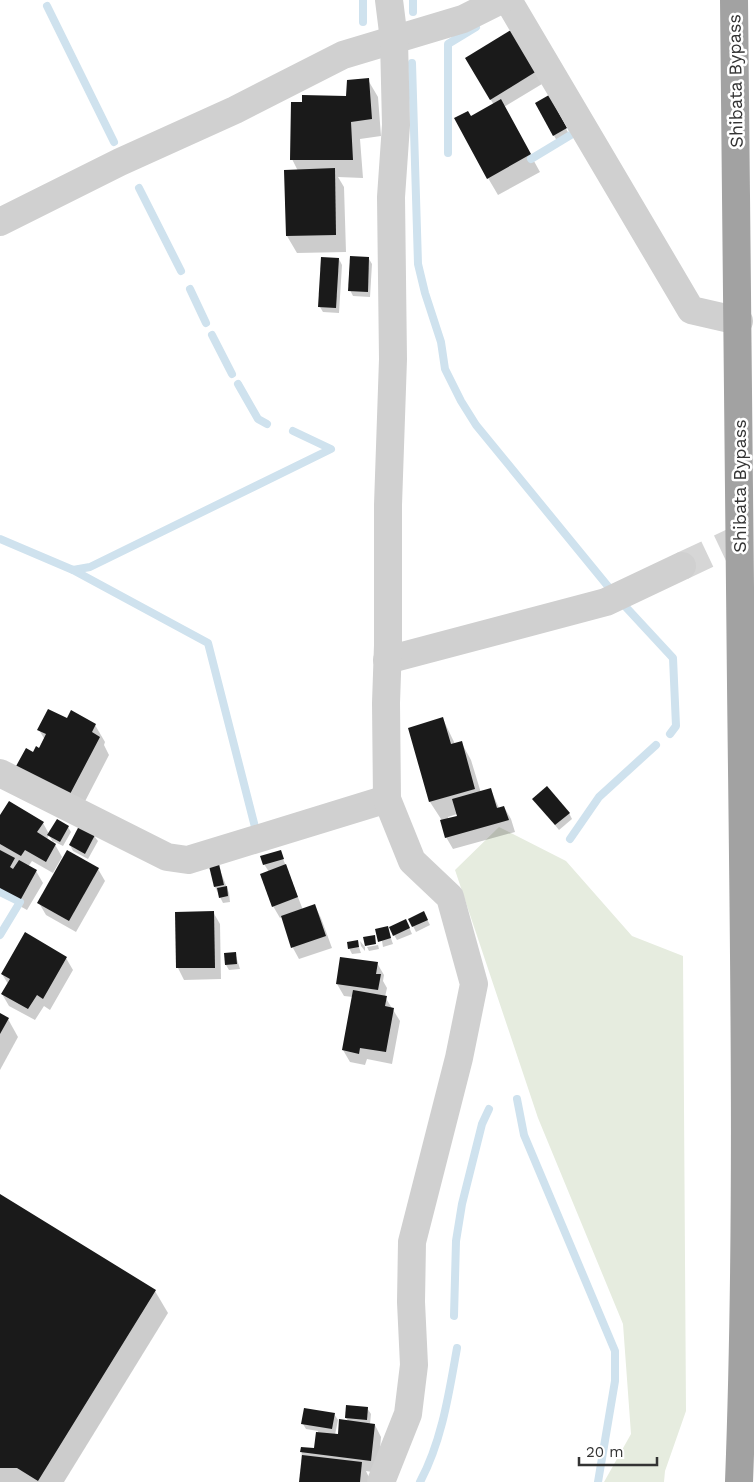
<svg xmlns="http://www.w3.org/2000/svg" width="754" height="1482" viewBox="0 0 754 1482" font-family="'Work Sans',sans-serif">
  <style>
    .green { fill: #e6ecdf }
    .shadow { fill: #0003; fill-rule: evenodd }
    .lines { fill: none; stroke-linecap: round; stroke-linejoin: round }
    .stream { stroke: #cfe2ee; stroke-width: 8 }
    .building { fill: #1a1a1a }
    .minor-tunnel { stroke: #d6d6d6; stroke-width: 28; stroke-dasharray: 28 14; stroke-linecap: butt }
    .minor { stroke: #d0d0d0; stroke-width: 28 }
    .trunk { stroke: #a2a2a2; stroke-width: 28 }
    .labels { text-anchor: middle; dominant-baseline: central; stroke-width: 5; stroke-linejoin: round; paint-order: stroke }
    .street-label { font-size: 18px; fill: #333; stroke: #fff }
  </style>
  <rect width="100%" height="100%" fill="#fff"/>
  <polygon class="green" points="499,827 566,861 632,936 683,956 686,1411 665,1471 664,1482 604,1482 631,1434 623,1324 538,1118 455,870"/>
  <g class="shadow">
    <polygon points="511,32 542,84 504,107 540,172 498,195 488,178 471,118 494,105 466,59"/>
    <polygon points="368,80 378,97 381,136 360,139 363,178 338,177 344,187 346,252 297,253 287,236 298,171 292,159 347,97"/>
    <polygon points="548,97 569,134 557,141 536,104"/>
    <polygon points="339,259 342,265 339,313 323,312 320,307"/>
    <polygon points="369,259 372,264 370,297 353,296 350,290"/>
    <path d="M443 719 455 744 461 742 471 760 481 793 491 790 499 808 504 807 511 819 515 832 453 849 446 837 441 819 430 802 409 729ZM457 814 458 817 448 819V817Z"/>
    <polygon points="95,725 105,742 104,745 109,755 79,813 33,754 39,750 45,740 39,730"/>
    <polygon points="534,799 569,813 572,819 559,830"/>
    <path d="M0 818 43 823 49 834 68 827 71 832 63 846 53 841 62 857 53 873 32 861 28 867 36 871 43 883 27 910 0 895ZM49 835 54 844 47 839Z"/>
    <polygon points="94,836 98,841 88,859 73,851 70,845"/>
    <polygon points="280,851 303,910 315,906 321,918 332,948 299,959 293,948 282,917 280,918 273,906 269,872 264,864"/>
    <polygon points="218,865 229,893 230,902 223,903 215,887 210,867"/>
    <polygon points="98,869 105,881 76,932 46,915 39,903"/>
    <polygon points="213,912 220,924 221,979 184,980 178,968"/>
    <polygon points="427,919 430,925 416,932 413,926"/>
    <polygon points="387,927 393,944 383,947 382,941 380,941"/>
    <polygon points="409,927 412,934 397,940 394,935"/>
    <polygon points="360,941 365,947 365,951 361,946"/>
    <polygon points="357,942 361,953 352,954 349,948"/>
    <polygon points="378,945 379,949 369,951 367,947"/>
    <polygon points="235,953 240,969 229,970 226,965"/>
    <polygon points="66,958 73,970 50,1010 44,1006 35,1020 9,1006 2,994 8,984 2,974"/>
    <polygon points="377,963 384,975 383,981 387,988 385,997 400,1021 392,1064 367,1059 365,1065 350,1062 343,1050 353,997 344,996 337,984"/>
    <polygon points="0,1015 8,1019 18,1037 0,1070"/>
    <polygon points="0,1195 155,1291 168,1313 64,1482 0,1482"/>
    <polygon points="367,1408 371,1414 370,1424 375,1425 381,1437 378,1473 366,1471 371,1482 300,1482 302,1448 315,1449 318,1431 306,1429 303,1424 334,1414 338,1420 335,1435 339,1436 349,1422 346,1418"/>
  </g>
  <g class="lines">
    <g class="stream">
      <polyline points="363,0 363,22"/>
      <polyline points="413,0 413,12"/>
      <polyline points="47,6 114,142"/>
      <polyline points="412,63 418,264 425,293 441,342 445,369 461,401 476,425 611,590"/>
      <polyline points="448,153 448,44 476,27"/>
      <polyline points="531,159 574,133 571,127"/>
      <polyline points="139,188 181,271"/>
      <polyline points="190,289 206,323"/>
      <polyline points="212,335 232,374"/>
      <polyline points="238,384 258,419 267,424"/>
      <polyline points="0,539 73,570 90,567 331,449 293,431"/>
      <polyline points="73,570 208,643 255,827"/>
      <polyline points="623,604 673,658 676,726 670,734"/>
      <polyline points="570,839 599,797 656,745"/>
      <polyline points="0,892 20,902 0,935"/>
      <polyline points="517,1099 524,1135 615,1351 615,1381 598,1482"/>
      <polyline points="454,1316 456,1241 462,1204 482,1124 489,1109"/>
      <path d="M420 1482C442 1441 449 1393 457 1348"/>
    </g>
  </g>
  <g class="building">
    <polygon points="511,30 537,71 490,100 465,58"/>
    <polygon points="369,78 372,119 351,122 353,160 290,160 291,102 302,102 302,95 346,96 347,80"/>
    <polygon points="549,95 567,128 553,136 535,103"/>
    <polygon points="501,99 531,154 487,179 454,118 468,111 471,116"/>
    <polygon points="335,168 336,235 286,236 284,170"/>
    <polygon points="350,256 369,257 368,292 348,291"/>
    <polygon points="321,257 339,258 336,308 318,307"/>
    <polygon points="48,709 67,718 71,710 96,724 92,732 100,737 69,796 15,768 26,748 33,752 36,746 39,748 46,734 37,730"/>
    <polygon points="443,717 451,744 462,741 475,789 429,802 408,728"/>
    <polygon points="547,786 570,813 555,825 532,799"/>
    <polygon points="491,788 497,808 504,806 509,820 445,838 440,820 457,816 452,799"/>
    <polygon points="9,801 44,822 37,832 56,844 46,862 25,850 21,856 0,844 0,815"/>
    <polygon points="57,819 69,826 60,842 47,835"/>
    <polygon points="79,826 95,835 85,854 69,845"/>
    <polygon points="0,850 15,858 10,867 13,869 19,860 37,870 21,899 0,888"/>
    <polygon points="67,850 99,868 69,921 37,903"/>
    <polygon points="281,850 284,859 263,865 260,856"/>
    <polygon points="219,864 224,885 214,887 209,866"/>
    <polygon points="286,864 298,897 272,907 260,874"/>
    <polygon points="227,886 228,896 219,898 217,888"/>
    <polygon points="315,904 326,936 291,948 281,916"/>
    <polygon points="214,911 215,968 176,968 175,912"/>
    <polygon points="424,911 428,920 412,927 408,919"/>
    <polygon points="406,919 410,928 393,936 389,927"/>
    <polygon points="388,926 391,938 378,942 375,929"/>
    <polygon points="25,932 67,957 43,999 37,995 28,1009 1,994 10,979 1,974"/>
    <polygon points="375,935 376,944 365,946 363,937"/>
    <polygon points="358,940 359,947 348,949 347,942"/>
    <polygon points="236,952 237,964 225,965 224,953"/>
    <polygon points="340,957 378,962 376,974 381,974 378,990 336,984"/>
    <polygon points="353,990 387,996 385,1006 394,1008 386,1052 360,1048 359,1054 342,1050"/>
    <polygon points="0,1013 9,1018 0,1034"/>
    <polygon points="0,1194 156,1290 38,1481 17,1468 0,1468"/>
    <polygon points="346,1405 368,1407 367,1420 345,1418"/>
    <polygon points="304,1408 335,1413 332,1429 301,1424"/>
    <polygon points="339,1419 375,1424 371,1461 300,1452 301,1447 314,1448 316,1432 338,1434"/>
    <polygon points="302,1455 362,1462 360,1482 299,1482"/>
  </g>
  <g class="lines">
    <polyline class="minor-tunnel" points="682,566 754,532"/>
    <g class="minor">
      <polyline points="508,0 691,310 739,321"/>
      <polyline points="0,222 120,162 235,110 343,55 463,19 501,0"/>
      <polyline points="387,660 606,602 682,566"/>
      <polyline points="0,773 167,857 188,860 387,799"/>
      <polyline points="381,1482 408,1414 414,1365 411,1302 412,1242 459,1058 474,984 450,897 412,861 387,799 386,703 388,645 388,505 393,359 391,197 396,125 394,40 389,0"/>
    </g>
    <path class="trunk" d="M734 0C737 228 738 457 741 685 744 951 749 1217 739 1482"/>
  </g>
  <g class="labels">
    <g class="street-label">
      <text transform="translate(735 81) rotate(-91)">Shibata Bypass</text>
      <text transform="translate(739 486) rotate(-90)">Shibata Bypass</text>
    </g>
  </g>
  <path d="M579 1457v8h78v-8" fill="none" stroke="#333333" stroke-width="2.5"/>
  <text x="586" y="1457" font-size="15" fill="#333333" stroke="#ffffff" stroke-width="4" paint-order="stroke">20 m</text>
</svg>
